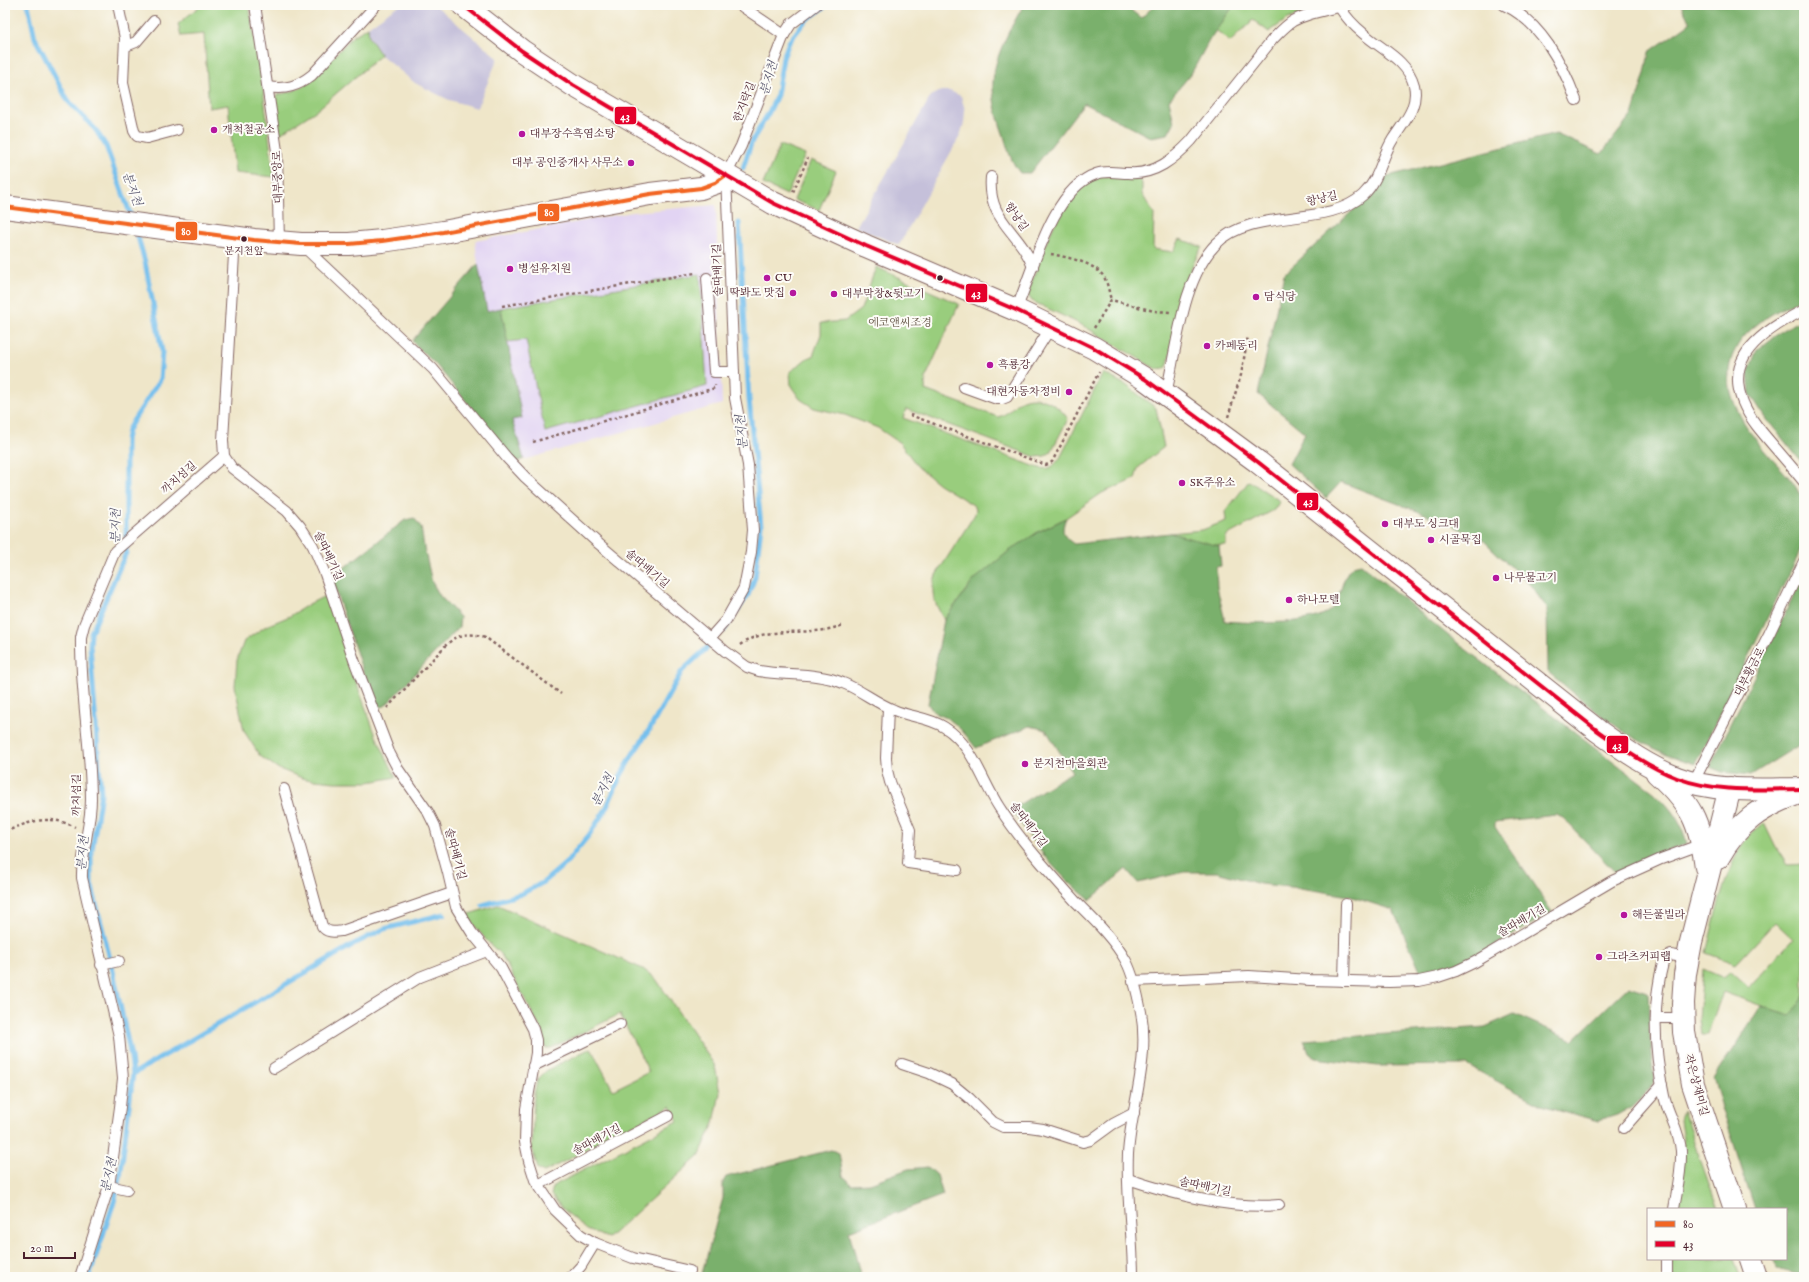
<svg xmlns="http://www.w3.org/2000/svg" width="1809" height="1282" viewBox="0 0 1809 1282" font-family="'IM FELL English','Noto Serif KR',serif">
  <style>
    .built { fill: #e2d4f3 }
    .industrial { fill: #c5c0da }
    .green { fill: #99cd7d; stroke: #727654 }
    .forest { fill: #7ab06c; stroke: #62684c }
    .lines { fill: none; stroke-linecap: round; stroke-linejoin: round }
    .stream { stroke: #74bfed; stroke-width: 5 }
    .lane-casing { stroke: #846562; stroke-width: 12 }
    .secondary-casing { stroke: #846562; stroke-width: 24 }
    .path { stroke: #846562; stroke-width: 2.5; stroke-dasharray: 3 3; stroke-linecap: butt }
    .lane { stroke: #fff; stroke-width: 10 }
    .secondary { stroke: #fff; stroke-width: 22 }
    .bus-1-casing { stroke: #fdfcf7; stroke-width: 7 }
    .bus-2-casing { stroke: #fdfcf7; stroke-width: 7 }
    .bus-1 { stroke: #f26522; stroke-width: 4 }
    .bus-2 { stroke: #e4002b; stroke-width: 4 }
    .poi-dot { fill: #b5179e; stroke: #fdfcf7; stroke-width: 1.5 }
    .bus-dot { fill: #4a1f2b; stroke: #fdfcf7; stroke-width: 1.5 }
    .labels { text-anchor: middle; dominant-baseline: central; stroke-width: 4; stroke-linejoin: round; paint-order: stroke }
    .bus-label { font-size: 10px; fill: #4a1f2b; stroke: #fdfcf7 }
    .street-label { font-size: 11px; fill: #4a1f2b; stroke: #fdfcf7 }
    .poi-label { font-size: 11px; fill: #4a1f2b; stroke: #fdfcf7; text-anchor: start }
    .park-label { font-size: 11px; fill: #625344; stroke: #fdfcf7 }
    .water-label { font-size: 12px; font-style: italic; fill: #59576f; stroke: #fdfcf7 }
    .line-badge { stroke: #fdfcf7; stroke-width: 1.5 }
    .badge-label { font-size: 11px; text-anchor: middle; font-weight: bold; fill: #fff }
  </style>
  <rect width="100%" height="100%" fill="#fdfcf7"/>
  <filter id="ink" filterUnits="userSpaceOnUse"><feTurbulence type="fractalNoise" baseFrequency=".025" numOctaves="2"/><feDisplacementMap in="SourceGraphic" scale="8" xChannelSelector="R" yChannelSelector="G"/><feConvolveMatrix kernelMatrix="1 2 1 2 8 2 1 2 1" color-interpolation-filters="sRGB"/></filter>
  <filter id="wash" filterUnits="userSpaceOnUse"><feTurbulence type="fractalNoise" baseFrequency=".012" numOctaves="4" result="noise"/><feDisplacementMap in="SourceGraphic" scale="16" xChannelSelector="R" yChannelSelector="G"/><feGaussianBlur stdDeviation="0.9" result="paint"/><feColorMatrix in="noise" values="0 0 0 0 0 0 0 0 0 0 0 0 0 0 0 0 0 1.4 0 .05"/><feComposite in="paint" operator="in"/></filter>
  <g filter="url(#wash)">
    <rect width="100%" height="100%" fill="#efe6c9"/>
    <polygon class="built" points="716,205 722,404 516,462 437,366 412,341 478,264 475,241 633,212"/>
    <g class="industrial">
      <polygon points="401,5 435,5 498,58 477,108 449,100 415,83 381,55 369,37 368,27 394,8"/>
      <polygon points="941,91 950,91 961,96 965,110 964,123 960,136 899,245 856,227 931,96"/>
    </g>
    <g class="green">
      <polygon points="201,5 249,5 263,88 274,177 235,173 228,105 209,108 204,34 181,36 178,24"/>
      <polygon points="1234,5 1323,5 1286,20 1269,32 1253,20 1230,42 1216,30"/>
      <polygon points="368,27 369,37 381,55 317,110 280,134 274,100 277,95 293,91 309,83 353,36"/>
      <polygon points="780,145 805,155 787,195 763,184"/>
      <polygon points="811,160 836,171 819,210 794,200"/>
      <path d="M1101 176 1138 179 1142 183V194L1154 214 1153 249 1173 252 1180 239 1202 247C1181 282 1177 325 1168 364L1166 368 1156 369 1082 325 1032 301 1029 297 1028 292C1041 257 1056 205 1087 183 1091 180 1097 178 1101 176Z"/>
      <path d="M876 267 959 304 926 377 925 390 998 417C1008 414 1009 410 1016 404 1033 390 1058 403 1068 419L1051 452 1045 456 1036 457 906 409 903 418 1039 468C1050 470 1053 467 1060 458L1103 373 1126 385 1156 408 1164 447 1138 468 1135 479 1102 493 1066 518 1038 532 974 580 944 620C935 602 929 595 936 575L975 514 976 509 973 505 939 484 918 467 900 443 878 428 845 415 814 408 800 399 791 386 790 372 806 359 813 356 821 334V323L845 321 861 309Z"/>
      <polygon points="700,274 707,386 545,432 526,340 507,342 501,308"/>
      <path d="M1249 481 1280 501 1274 510 1226 536V545C1208 547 1188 538 1170 533L1202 530 1226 521 1225 512Z"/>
      <polygon points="329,594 352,671 376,736 396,777 369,782 335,782 305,779 279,769 260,756 244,731 235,686 237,660 244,641 266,626 290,616 309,604"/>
      <path d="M1764 823 1775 846 1787 865 1804 864V996L1790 1016 1723 992 1707 1035H1701L1699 1019 1703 969 1724 978 1730 971 1749 988 1793 939 1775 922 1736 964 1706 953C1715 917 1726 864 1749 835 1753 830 1759 827 1764 823Z"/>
      <polygon points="498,905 643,969 656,979 715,1066 720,1093 714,1123 699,1156 608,1238 587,1230 563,1209 551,1195 553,1186 678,1121 671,1106 544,1172 538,1169 532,1149 534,1093 538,1079 547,1070 591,1048 613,1090 649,1072 620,1014 551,1048 546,1048 543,1043 544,1035 502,956 487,941 466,915"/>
      <polygon points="1683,1111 1718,1209 1678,1209 1683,1139 1680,1120"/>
      <polygon points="1671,1259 1735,1259 1741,1277 1671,1277"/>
    </g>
    <g class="forest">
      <path d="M1024 5H1130L1132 11 1141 18 1155 5H1234L1210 39 1191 74 1169 100 1174 123 1168 134 1150 137 1084 103 1030 173H1020C1011 162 1008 150 1004 136 998 120 992 100 993 82 994 57 1011 26 1024 5Z"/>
      <path d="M1681 5H1804V297C1787 306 1769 314 1754 327 1709 365 1732 411 1763 449 1777 466 1796 480 1803 502 1806 508 1805 531 1804 538 1802 545 1799 552 1797 558L1695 764C1669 756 1644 745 1620 729 1595 712 1572 691 1548 672L1547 608 1531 586 1483 540 1443 521 1341 482 1326 498 1289 464 1305 433 1258 394 1284 274 1375 190 1384 177 1556 134 1601 154 1632 115 1645 73 1649 52 1690 23Z"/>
      <polygon points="478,264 487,311 501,308 522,418 512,420 524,459 516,462 437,366 412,341"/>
      <polygon points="1804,319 1804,465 1768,421 1750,394 1748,373 1757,350 1784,329"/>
      <polygon points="414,518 421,527 424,547 432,582 440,596 460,617 459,627 385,706 379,707 373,702 333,583 336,574 405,520"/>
      <path d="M1066 518C1061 531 1062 536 1074 544L1170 533 1219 546 1221 566 1216 567 1217 587 1225 621C1248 623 1321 627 1334 606 1341 596 1343 573 1352 567 1354 565 1358 565 1361 564L1455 641 1655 793C1671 808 1682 822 1687 844L1636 863 1616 873 1563 818 1556 815 1495 822V827L1552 912 1464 964 1429 976 1421 973 1393 910 1349 896 1300 888 1260 884 1217 872H1184L1138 883 1126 869 1090 900C1057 875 1032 843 1012 809L1072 772 1046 730 1030 726 976 748C968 738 961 728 950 720 939 713 936 717 928 704L944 620 974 580 1009 551 1038 532Z"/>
      <polygon points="1804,574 1804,742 1751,775 1722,772 1710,767"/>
      <polygon points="1629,986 1648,992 1650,1035 1655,1080 1649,1089 1633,1106 1617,1115 1598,1121 1541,1105 1467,1065 1378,1066 1315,1058 1309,1053 1304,1040 1485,1027 1514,1014 1573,1040"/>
      <polygon points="1804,996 1804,1276 1777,1269 1772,1259 1786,1259 1786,1209 1755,1209 1713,1079 1761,1006 1790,1015"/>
      <polygon points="831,1150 839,1153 843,1176 852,1184 870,1183 908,1169 928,1167 937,1175 943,1195 849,1231 861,1277 701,1277 723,1198 723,1182 726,1177"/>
    </g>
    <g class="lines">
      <g class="stream">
        <polyline points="28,5 35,38 68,101 95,129 106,146 132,219"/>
        <polyline points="743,168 752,141 769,112 777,95 783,58 789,42 805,21 827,5"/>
        <polyline points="724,630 748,595 755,577 761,526 749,399 739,223"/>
        <polyline points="483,905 521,894 544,882 566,863 589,835 606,809 620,777 633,754 651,727 682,671 708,647"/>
        <polyline points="133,1074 354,944 384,929 444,914"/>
        <polyline points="89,1277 114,1202 120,1178 133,1074 131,1057 113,971 91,883 91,856 101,793 90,645 91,633 126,553 126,440 128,430 133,421 160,380 161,367 162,351 145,262 136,230"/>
      </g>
    </g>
  </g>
  <g filter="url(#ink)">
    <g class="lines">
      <g class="lane-casing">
        <g id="lane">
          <polyline points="118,5 125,38 123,83 134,131 137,136 147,138 177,130"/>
          <polyline points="255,5 277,151 279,243"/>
          <polyline points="740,5 784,35"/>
          <path d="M1504 5C1541 22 1562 63 1576 100"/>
          <polyline points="126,46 136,42 154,21"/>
          <path d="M268 87C286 90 298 86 312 75L376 5"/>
          <path d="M991 177C987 221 1020 231 1033 267"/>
          <polyline points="235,238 223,440 224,456 232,468 287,511 300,526 313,546 325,574 354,660 389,752 398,769 428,812 435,826 448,873 456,907 472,933 501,968 533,1029 536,1040 536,1053 526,1109 525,1142 529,1161 535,1180 555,1210 581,1235 595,1243 633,1258 690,1271"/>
          <path d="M303 246 433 369 507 458 525 477 599 544 725 651 747 667 759 671C786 676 817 672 843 683 861 690 876 703 894 710 910 717 928 717 944 727 973 745 981 779 999 807 1020 840 1049 872 1076 902 1094 920 1114 939 1126 961 1134 976 1138 996 1141 1012 1150 1061 1131 1106 1128 1154 1126 1195 1133 1236 1133 1277"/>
          <polyline points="707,278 714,372 734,372"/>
          <path d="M1016 310C1033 271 1052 189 1096 174 1107 170 1117 173 1129 173 1155 175 1174 159 1191 141L1272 40C1279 33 1285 26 1293 21 1309 12 1331 9 1348 5"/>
          <path d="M1804 310C1752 336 1713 368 1757 426 1772 445 1789 463 1804 482"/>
          <polyline points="964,387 997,399 1002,399 1007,397 1051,327"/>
          <path d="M1166 394C1177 347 1182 279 1216 244 1252 207 1328 228 1363 195 1380 179 1381 158 1393 139 1404 122 1419 107 1414 85 1408 61 1381 49 1364 34 1354 26 1345 16 1338 5"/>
          <polyline points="710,638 726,620 744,588 751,552 753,530 748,465 735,398 726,175 741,146 784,35 791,24 816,5"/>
          <polyline points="888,708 886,758 887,770 890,782 910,830 908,863 957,870"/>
          <polyline points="1693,783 1769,634 1804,561"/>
          <path d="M284 789 322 926C327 933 333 932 342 931L452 893"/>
          <polyline points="101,965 119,961"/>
          <polyline points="1133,981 1249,976 1310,980 1389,982 1419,981 1438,977 1456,971 1475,962 1612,881 1661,859 1702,844"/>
          <polyline points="1344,981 1346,904"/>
          <polyline points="1656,1018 1683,1018"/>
          <polyline points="902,1064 929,1073 952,1084 969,1098 993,1122 1003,1127 1029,1127 1043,1129 1083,1142 1091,1140 1113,1124 1134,1113"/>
          <polyline points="533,1066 620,1024"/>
          <polyline points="274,1068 420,977 487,951"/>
          <polyline points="1624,1128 1662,1085"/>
          <path d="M1128 1179C1176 1195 1228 1209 1279 1205"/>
          <polyline points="538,1185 668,1116"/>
          <polyline points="109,1186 127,1190"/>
          <path d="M1674 1209C1677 1190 1682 1170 1681 1151 1680 1131 1668 1115 1664 1096 1654 1051 1652 1003 1664 959L1671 955 1688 958"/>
          <path d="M80 1277 109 1186 120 1107 123 1078 119 1036 82 878C81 851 91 826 91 799 91 745 80 691 81 637L84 625 115 551 224 456"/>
          <polyline points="571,1277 581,1266 595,1243"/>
          <polyline points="1667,1277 1667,1259"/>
        </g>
      </g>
      <g class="secondary-casing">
        <g id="secondary">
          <path d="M463 5 522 51 573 85 773 203 866 246 1016 310 1094 348 1145 379 1258 462 1598 731C1623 749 1648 767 1677 778 1717 793 1762 789 1804 789"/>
          <polyline points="5,207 254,240 301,244 349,244 382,241 443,232 650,194 701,188 715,183 726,175"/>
          <path d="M1657 773C1691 804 1700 821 1706 867"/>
          <polyline points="1730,788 1691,942 1685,974 1683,1003 1684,1032 1693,1084 1735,1209"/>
          <path d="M1718 858C1738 822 1761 807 1799 793"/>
          <polyline points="1751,1259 1757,1277"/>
        </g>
      </g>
      <g class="path">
        <polyline points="793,192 808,158"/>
        <path d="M1051 254C1066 257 1098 263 1105 279 1108 285 1109 293 1111 300"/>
        <polyline points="502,306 695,273"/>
        <polyline points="1094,328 1111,300 1154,311 1171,312"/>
        <polyline points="910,415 1046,465 1052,462 1099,372"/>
        <polyline points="1228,417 1241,375 1248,336"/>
        <polyline points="533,442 715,388 715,385"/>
        <path d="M740 645C762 629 788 633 813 631 824 631 834 628 844 625"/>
        <path d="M387 708 445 646C457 634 468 632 485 637L561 694"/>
        <path d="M5 832C30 821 49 814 75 827"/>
      </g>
      <use href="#lane" class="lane"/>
      <use href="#secondary" class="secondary"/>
      <g class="bus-1-casing">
        <polyline id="bus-1" points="5,207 254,240 301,244 349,244 382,241 443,232 650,194 701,188 715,183 726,175"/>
      </g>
      <g class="bus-2-casing">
        <path id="bus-2" d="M463 5 522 51 573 85 773 203 866 246 1016 310 1094 348 1145 379 1258 462 1598 731C1623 749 1648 767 1677 778 1717 793 1762 789 1804 789"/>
      </g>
      <use href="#bus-1" class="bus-1"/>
      <use href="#bus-2" class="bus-2"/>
    </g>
  </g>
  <g class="poi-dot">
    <circle cx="214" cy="130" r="4"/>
    <circle cx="522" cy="134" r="4"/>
    <circle cx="631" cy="163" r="4"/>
    <circle cx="510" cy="269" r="4"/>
    <circle cx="767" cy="278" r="4"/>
    <circle cx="793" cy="293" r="4"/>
    <circle cx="834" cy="294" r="4"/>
    <circle cx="1256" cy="297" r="4"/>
    <circle cx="1207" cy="346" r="4"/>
    <circle cx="990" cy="365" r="4"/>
    <circle cx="1069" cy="392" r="4"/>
    <circle cx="1182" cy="483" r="4"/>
    <circle cx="1385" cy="524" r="4"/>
    <circle cx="1431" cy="540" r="4"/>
    <circle cx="1496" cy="578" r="4"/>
    <circle cx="1289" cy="600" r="4"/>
    <circle cx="1025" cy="764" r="4"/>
    <circle cx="1624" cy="915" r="4"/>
    <circle cx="1599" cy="957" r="4"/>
  </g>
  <g class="bus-dot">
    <circle cx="244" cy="239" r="3.5"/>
    <circle cx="940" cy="278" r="3.5"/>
  </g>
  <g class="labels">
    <g class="bus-label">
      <text x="244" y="251">분지천앞</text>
    </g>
    <g class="street-label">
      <text transform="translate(745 102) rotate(-69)">한지락길</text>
      <text transform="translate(278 177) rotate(-92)">대부중앙로</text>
      <text transform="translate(1322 199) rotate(-13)">항낭길</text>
      <text transform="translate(1016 217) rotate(55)">항낭길</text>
      <text transform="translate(718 270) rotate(-92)">솔따배기길</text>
      <text transform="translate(179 478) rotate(-41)">까치섬길</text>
      <text transform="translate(328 556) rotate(65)">솔따배기길</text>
      <text transform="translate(647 569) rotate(40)">솔따배기길</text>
      <text transform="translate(1750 672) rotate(-63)">대부황금로</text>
      <text transform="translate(77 795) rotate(-90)">까치섬길</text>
      <text transform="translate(1028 825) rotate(53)">솔따배기길</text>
      <text transform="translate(455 854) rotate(75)">솔따배기길</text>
      <text transform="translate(1522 921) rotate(-30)">솔따배기길</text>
      <text transform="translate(1696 1085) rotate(75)">작은상재미길</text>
      <text transform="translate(597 1140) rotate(-28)">솔따배기길</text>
      <text transform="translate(1205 1187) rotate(12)">솔따배기길</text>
    </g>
    <g class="poi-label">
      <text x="222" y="130">개척철공소</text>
      <text x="530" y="134">대부장수흑염소탕</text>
      <text x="623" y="163" text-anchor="end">대부 공인중개사 사무소</text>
      <text x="518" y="269">병설유치원</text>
      <text x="775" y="278">CU</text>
      <text x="785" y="293" text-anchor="end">딱봐도 맛집</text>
      <text x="842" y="294">대부막창&amp;뒷고기</text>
      <text x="1264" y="297">담식당</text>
      <text x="1215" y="346">카페동리</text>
      <text x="998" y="365">흑룡강</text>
      <text x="1061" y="392" text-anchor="end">대현자동차정비</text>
      <text x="1190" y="483">SK주유소</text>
      <text x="1393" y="524">대부도 싱크대</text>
      <text x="1439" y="540">시골묵집</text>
      <text x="1504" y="578">나무물고기</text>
      <text x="1297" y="600">하나모텔</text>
      <text x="1033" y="764">분지천마을회관</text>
      <text x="1632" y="915">해든풀빌라</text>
      <text x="1607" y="957">그라츠커피랩</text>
    </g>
    <g class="park-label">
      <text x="900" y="323">에코앤씨조경</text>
    </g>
    <g class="water-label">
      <text transform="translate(769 78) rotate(-74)">분지천</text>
      <text transform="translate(132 189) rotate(70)">분지천</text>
      <text transform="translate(742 432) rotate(-95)">분지천</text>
      <text transform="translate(116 526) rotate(-89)">분지천</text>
      <text transform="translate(603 790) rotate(-63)">분지천</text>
      <text transform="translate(83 853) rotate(-85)">분지천</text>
      <text transform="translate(109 1175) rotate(-78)">분지천</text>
    </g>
  </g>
  <g class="line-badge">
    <rect x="614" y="106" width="23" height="19" rx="4" fill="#e4002b"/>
    <rect x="537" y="203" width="23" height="19" rx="4" fill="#f26522"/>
    <rect x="175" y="221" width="23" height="20" rx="4" fill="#f26522"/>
    <rect x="965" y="283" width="23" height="20" rx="4" fill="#e4002b"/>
    <rect x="1296" y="492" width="23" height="19" rx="4" fill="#e4002b"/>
    <rect x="1606" y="735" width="23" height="19" rx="4" fill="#e4002b"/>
  </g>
  <g class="badge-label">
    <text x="625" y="120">43</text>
    <text x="549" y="216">80</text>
    <text x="186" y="235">80</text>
    <text x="976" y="297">43</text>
    <text x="1308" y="505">43</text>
    <text x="1617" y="749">43</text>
  </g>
  <rect width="1809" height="1282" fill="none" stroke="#fdfcf7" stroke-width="20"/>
  <rect x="1647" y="1208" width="140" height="52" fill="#fdfcf7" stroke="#b5a4a5"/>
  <rect x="1655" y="1221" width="20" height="6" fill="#f26522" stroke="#b5a4a5"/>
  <text x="1683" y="1228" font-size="12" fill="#4a1f2b">80</text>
  <rect x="1655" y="1241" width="20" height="6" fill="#e4002b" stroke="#b5a4a5"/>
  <text x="1683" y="1248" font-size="12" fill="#4a1f2b">43</text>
  <path d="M24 1252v6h51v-6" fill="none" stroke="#4a1f2b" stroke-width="2"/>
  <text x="30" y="1252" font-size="12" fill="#4a1f2b" stroke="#fdfcf7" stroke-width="3" paint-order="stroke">20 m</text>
</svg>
